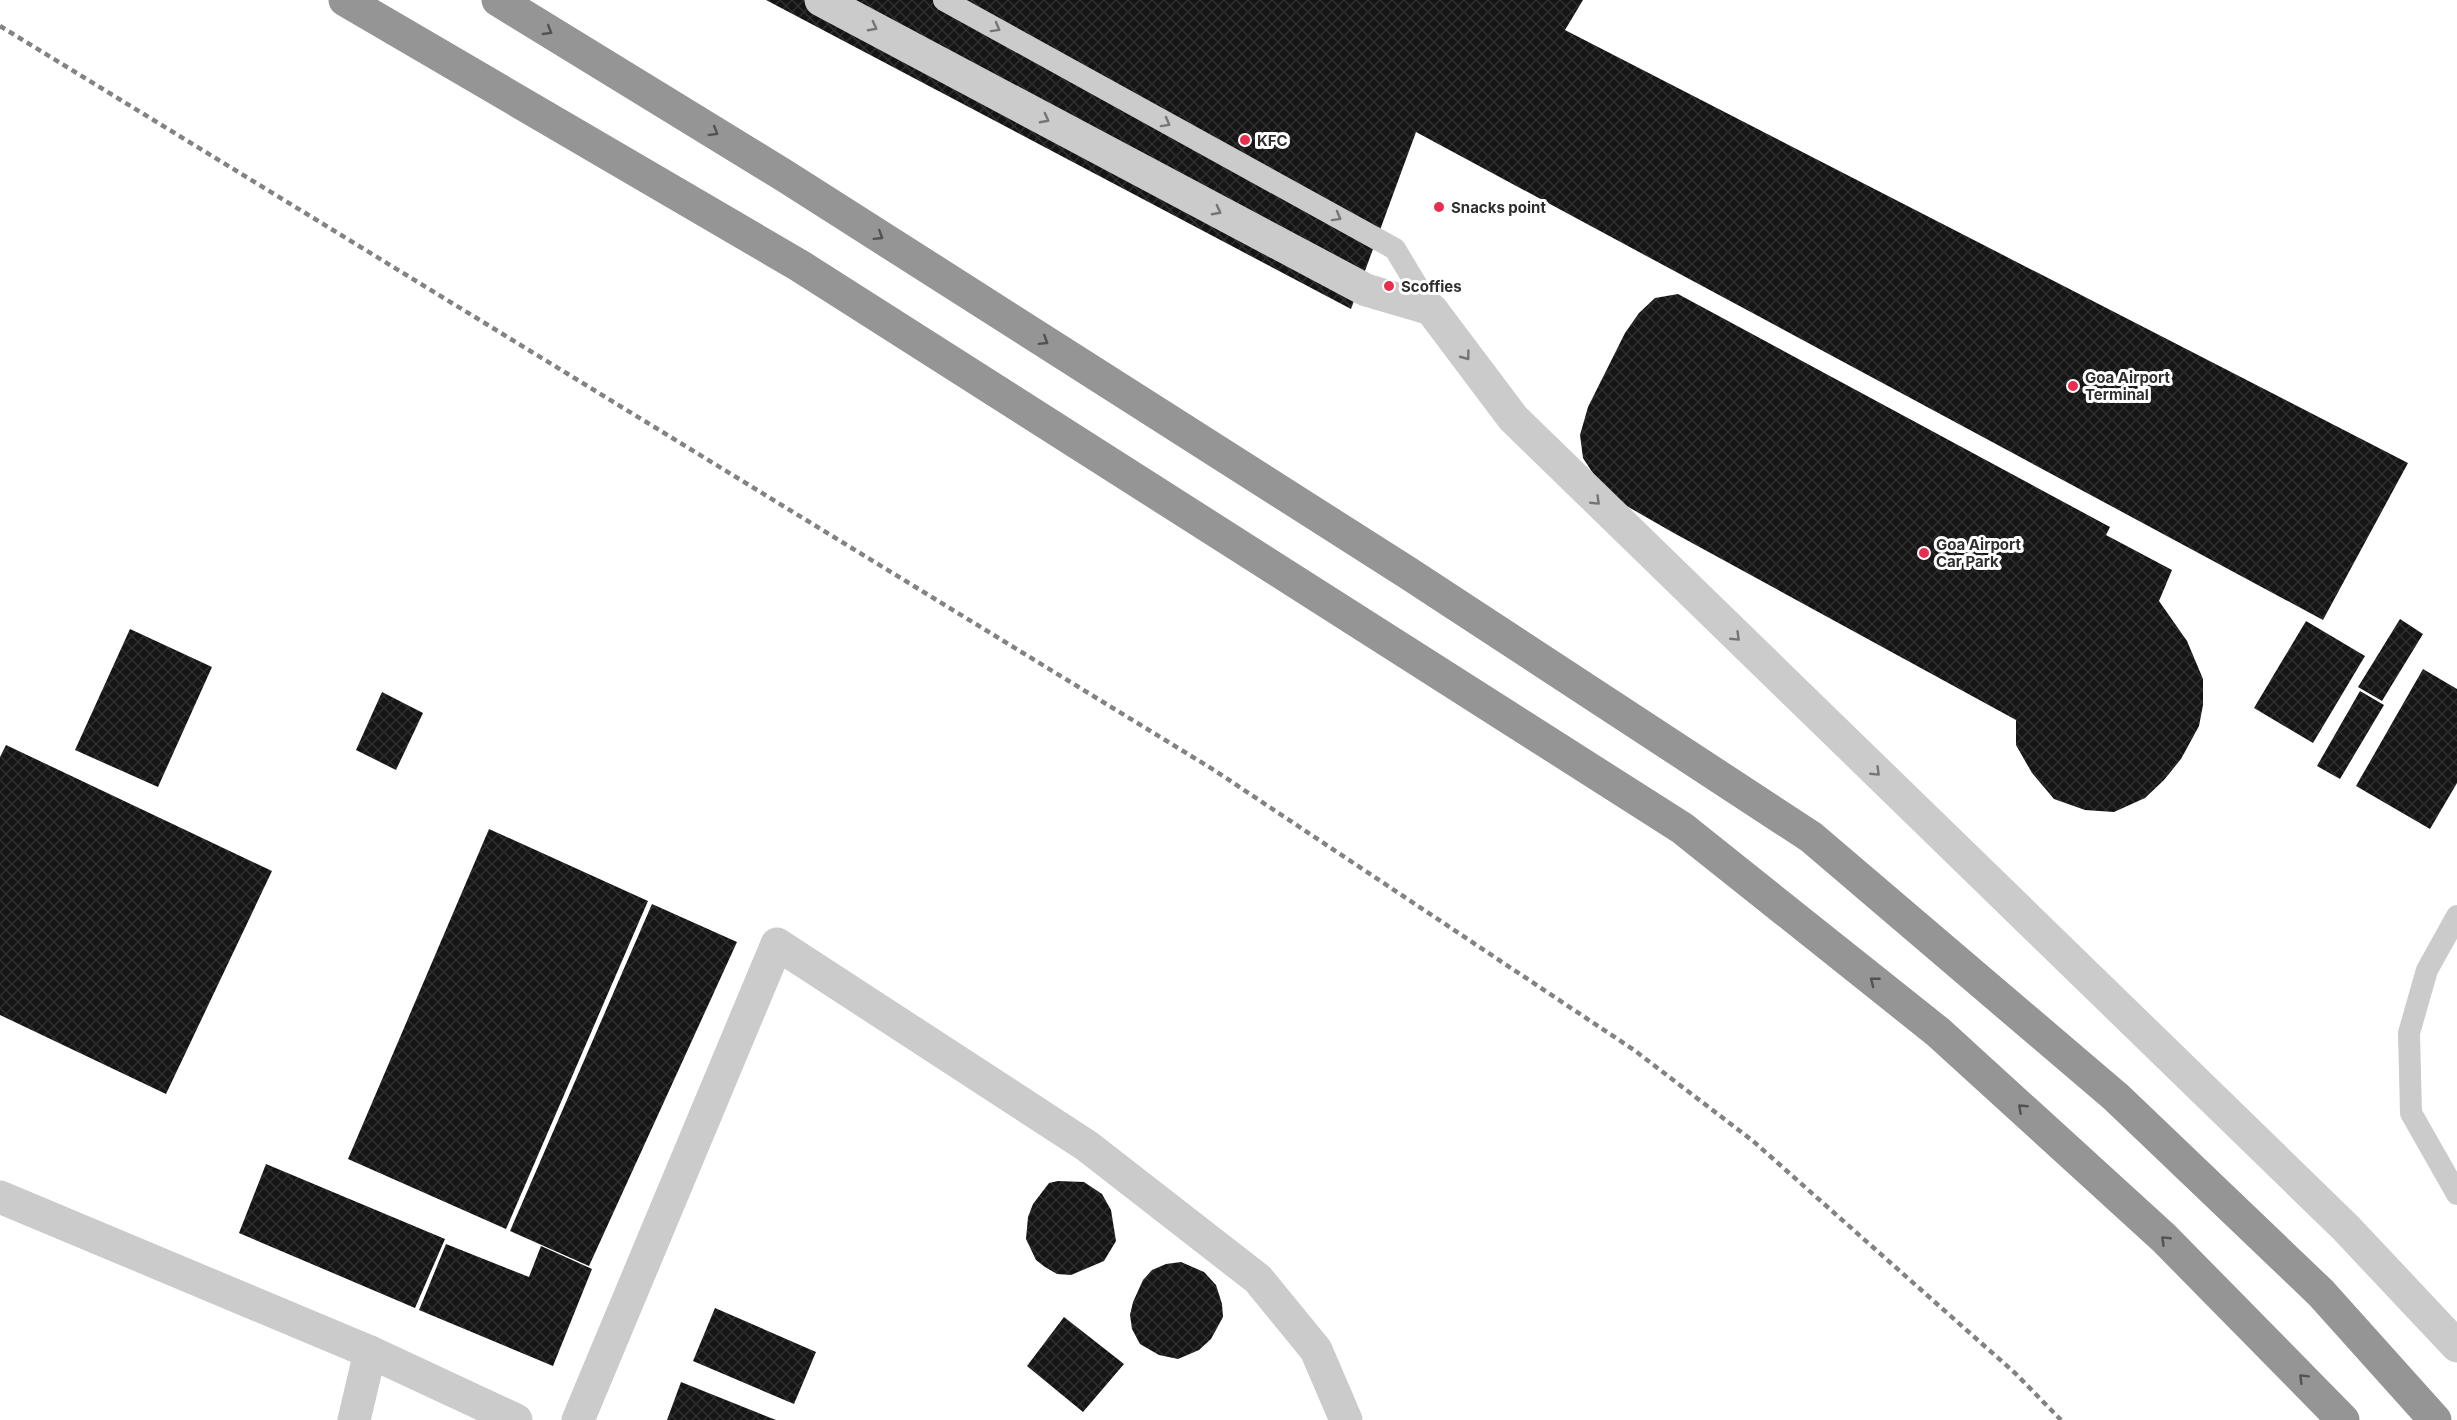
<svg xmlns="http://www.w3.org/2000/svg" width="2457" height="1420" viewBox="0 0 2457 1420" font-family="Inter,sans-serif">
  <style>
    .building { fill: url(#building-cross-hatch) }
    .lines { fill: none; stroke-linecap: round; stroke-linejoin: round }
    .lane { stroke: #cbcbcb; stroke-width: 22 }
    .street { stroke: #cbcbcb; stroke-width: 33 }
    .highway { stroke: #959595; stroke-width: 33 }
    .rail { stroke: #838383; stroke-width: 4.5; stroke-dasharray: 6 4.5; stroke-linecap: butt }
    .oneway { stroke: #757575 }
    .oneway2 { stroke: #525252 }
    .poi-dot { fill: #e82d4f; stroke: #fff; stroke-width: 2 }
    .labels { text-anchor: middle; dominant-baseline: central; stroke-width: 6; stroke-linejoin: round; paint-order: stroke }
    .poi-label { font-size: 15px; font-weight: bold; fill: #2e2e2e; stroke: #fff; text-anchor: start }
  </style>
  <defs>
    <pattern id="building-cross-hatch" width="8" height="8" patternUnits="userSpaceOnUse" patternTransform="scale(1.5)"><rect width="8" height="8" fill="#151515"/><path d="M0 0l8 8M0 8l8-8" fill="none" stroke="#2f2f2f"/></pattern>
  </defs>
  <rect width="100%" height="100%" fill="#fff"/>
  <g class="building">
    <polygon points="766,0 1583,0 1565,30 2408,463 2323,620 1416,132 1351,309"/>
    <polygon points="1678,294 2110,527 2106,535 2172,570 2159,601 2187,641 2203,679 2203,705 2199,726 2181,759 2164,780 2145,798 2114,812 2085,810 2054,799 2032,773 2016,745 2016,720 1672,532 1618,501 1600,484 1583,458 1580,435 1588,407 1625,333 1639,313 1655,298"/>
    <polygon points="2400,619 2423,634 2382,701 2358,687"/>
    <polygon points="2306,621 2365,656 2313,743 2254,708"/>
    <polygon points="130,629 212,667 158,787 75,750"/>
    <polygon points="2423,669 2457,689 2457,783 2430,829 2356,786"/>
    <polygon points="2360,691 2384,705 2340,779 2317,766"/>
    <polygon points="382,692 423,713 396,770 356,750"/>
    <polygon points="6,745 272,871 166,1094 0,1015 0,757"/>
    <polygon points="489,829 648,901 506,1229 348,1159"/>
    <polygon points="652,904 737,942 589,1266 510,1231"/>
    <polygon points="266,1164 445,1239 415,1308 239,1233"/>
    <polygon points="1058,1181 1084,1182 1102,1194 1111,1210 1116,1241 1104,1261 1071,1275 1057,1274 1045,1267 1036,1260 1026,1239 1028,1217 1033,1204 1049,1183"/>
    <polygon points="446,1244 529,1277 541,1246 592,1269 553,1366 419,1310"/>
    <polygon points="1181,1262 1204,1272 1216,1285 1222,1304 1223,1317 1211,1339 1199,1350 1178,1359 1159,1355 1140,1344 1132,1329 1130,1315 1133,1302 1143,1280 1152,1270 1166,1264"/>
    <polygon points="715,1308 816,1352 794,1404 693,1361"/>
    <polygon points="1064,1317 1124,1364 1083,1412 1027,1366"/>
    <polygon points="681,1382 776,1420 667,1420"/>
  </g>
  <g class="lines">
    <g class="lane">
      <polyline points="944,0 1395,249 1431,309"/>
      <polyline points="2457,916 2427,970 2409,1033 2411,1113 2457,1194"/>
    </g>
    <g class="street">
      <polyline points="821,0 1366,290 1431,309 1513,418 2346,1228 2457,1346"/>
      <polyline points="0,1197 370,1352 516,1420"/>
      <polyline points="354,1420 370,1352"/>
      <polyline points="578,1420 777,944 1087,1146 1258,1279 1316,1350 1346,1420"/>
    </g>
    <g class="highway">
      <polyline points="345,0 800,266 1682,828 1938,1032 2164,1238 2343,1420"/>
      <polyline points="498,0 785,176 1408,573 1811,837 2116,1097 2321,1293 2435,1420"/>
    </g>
    <polyline class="rail" points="0,26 1214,770 1634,1050 1753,1141 2015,1373 2061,1420"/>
  </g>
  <defs><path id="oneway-chevron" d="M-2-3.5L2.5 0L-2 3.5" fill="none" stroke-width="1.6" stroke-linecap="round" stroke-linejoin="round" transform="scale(1.5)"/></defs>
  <g class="oneway">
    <use href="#oneway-chevron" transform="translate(873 27) rotate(28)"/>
    <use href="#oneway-chevron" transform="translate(996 28) rotate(29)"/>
    <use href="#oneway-chevron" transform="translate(1045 119) rotate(28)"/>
    <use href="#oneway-chevron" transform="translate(1166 123) rotate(29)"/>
    <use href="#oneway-chevron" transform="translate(1217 211) rotate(28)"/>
    <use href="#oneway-chevron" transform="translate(1337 217) rotate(29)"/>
    <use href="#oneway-chevron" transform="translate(1466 356) rotate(53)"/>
    <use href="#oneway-chevron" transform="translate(1596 501) rotate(44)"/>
    <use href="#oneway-chevron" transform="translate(1736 637) rotate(44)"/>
    <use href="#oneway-chevron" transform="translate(1876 772) rotate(44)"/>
  </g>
  <g class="oneway2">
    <use href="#oneway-chevron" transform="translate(548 31) rotate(31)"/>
    <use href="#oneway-chevron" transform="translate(714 132) rotate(31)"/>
    <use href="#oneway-chevron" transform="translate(879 236) rotate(32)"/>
    <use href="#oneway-chevron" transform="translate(1044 341) rotate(32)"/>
    <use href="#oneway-chevron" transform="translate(1874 981) rotate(-142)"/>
    <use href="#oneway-chevron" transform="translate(2022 1108) rotate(-137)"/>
    <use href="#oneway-chevron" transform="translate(2165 1240) rotate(-136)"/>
    <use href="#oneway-chevron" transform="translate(2303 1378) rotate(-135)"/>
  </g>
  <g class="poi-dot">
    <circle cx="1245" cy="140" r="6"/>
    <circle cx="1439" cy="207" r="6"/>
    <circle cx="1389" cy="286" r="6"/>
    <circle cx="2073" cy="386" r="6"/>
    <circle cx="1924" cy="553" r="6"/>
  </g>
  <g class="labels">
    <g class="poi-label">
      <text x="1257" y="140">KFC</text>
      <text x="1451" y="207">Snacks point</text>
      <text x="1401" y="286">Scoffies</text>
      <text x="2085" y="377">Goa Airport<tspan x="2085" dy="17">Terminal</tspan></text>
      <text x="1936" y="544">Goa Airport<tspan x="1936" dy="17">Car Park</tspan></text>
    </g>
  </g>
</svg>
